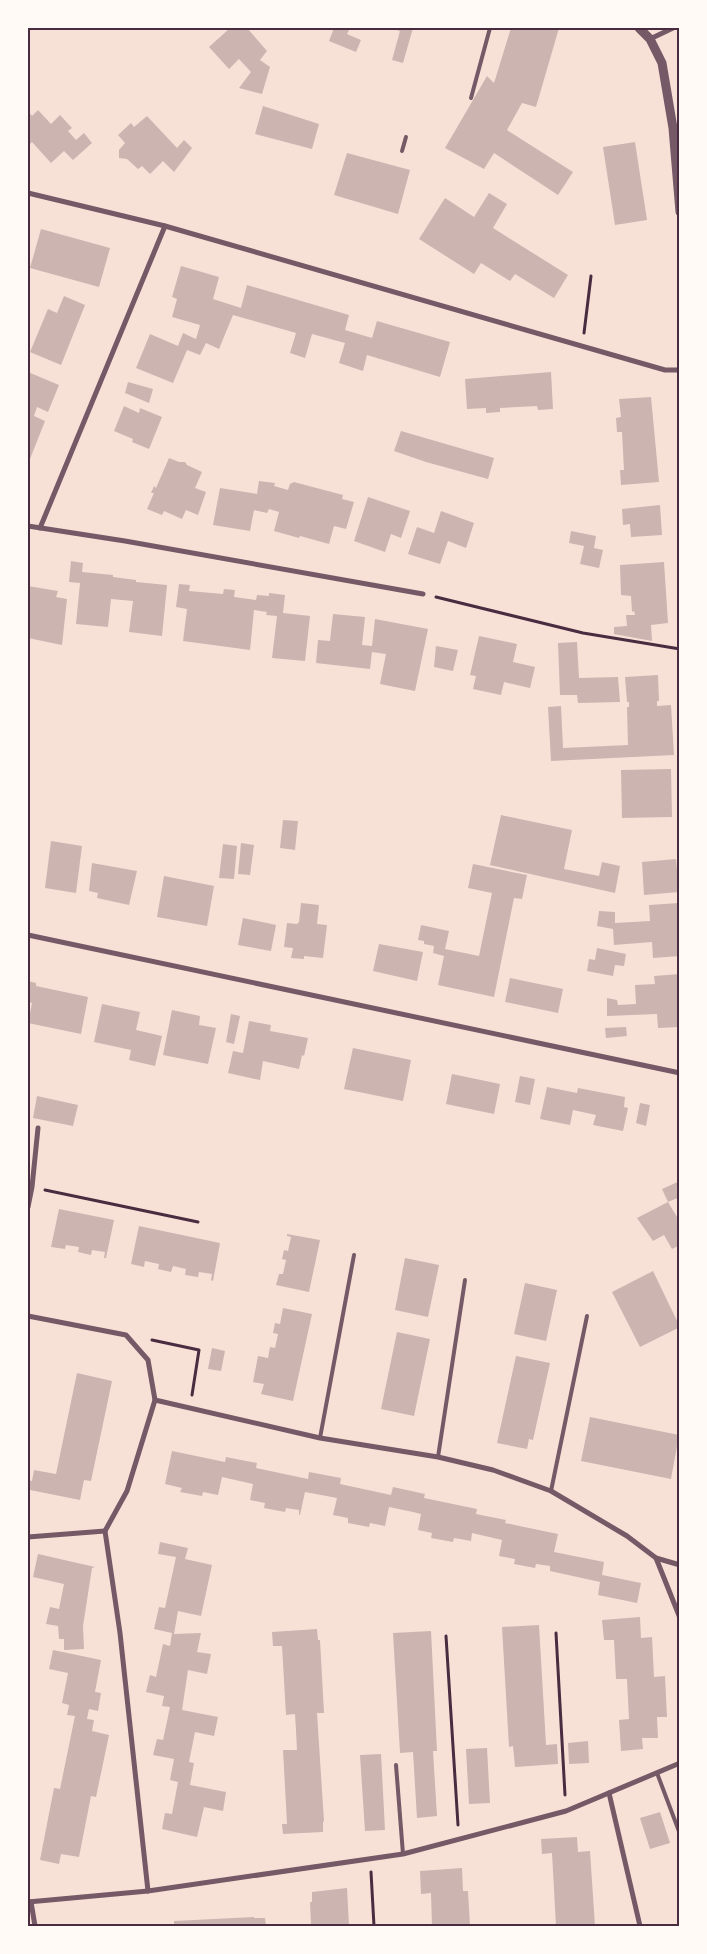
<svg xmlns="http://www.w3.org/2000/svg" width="707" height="1954" viewBox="0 0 707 1954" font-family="'Alegreya Sans',sans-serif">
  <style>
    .building { fill: #ccb4b1 }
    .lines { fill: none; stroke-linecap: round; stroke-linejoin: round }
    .path { stroke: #4a2c40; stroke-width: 3 }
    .service { stroke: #755966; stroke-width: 4 }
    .minor { stroke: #755966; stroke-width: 5 }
    .tertiary { stroke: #755966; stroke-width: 9 }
    .neatline { fill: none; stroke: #4a2c40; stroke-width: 2 }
  </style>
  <rect width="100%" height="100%" fill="#f7e1d7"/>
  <g class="building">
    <polygon points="230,28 247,28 267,51 260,60 270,67 262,94 239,88 251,72 239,59 229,69 209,47"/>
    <polygon points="334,28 350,28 347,34 361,40 356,52 329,41"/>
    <polygon points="389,28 413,28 403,63 392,60 400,31"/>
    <polygon points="511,28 559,28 536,107 522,103 507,130 573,172 558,195 494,153 484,169 445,148 487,76 494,83"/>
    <polygon points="263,106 319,124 312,149 255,134"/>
    <polygon points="38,110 51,124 60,115 72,128 68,131 76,140 84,133 92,143 73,160 64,151 51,163 32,142 28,146 28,111 32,116"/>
    <polygon points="147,116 177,148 184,140 192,148 174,172 163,161 150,174 142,166 138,169 127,159 119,158 119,150 125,143 118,135 131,123 134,127"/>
    <polygon points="635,142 647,220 615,225 603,147"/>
    <polygon points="347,153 410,170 398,214 334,195"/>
    <polygon points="489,193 507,204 493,228 568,275 554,298 515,274 510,281 481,263 474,274 419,239 445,198 474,217"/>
    <polygon points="41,229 110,248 99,287 30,268"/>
    <polygon points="181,266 219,277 213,299 241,308 247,285 349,315 345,330 372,338 377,321 450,342 440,377 367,355 363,371 339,363 345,343 312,334 305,358 290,353 296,333 233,315 219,349 206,343 200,355 187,350 173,383 136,368 150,334 178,346 183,333 196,339 200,325 172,317 177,299 172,297"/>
    <polygon points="64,296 85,305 61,365 30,352 48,309 57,313"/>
    <polygon points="28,372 59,385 48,412 37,407 34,416 45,421 28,464"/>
    <polygon points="551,372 553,409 538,410 537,406 500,408 500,412 486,413 486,408 467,409 465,379"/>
    <polygon points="128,382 153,389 149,403 125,393"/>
    <polygon points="651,397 659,482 621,485 620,470 624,470 622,432 617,432 616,418 621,417 619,399"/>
    <polygon points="124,406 139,413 140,408 162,417 149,449 132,442 133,439 114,431"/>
    <polygon points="401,431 494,458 488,479 426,462 394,451"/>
    <polygon points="169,458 179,462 185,462 187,465 202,472 195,488 206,492 198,515 186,510 182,519 164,511 162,515 147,509 154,493 151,493 154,486 156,488"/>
    <polygon points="259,481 275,483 274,486 288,490 290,484 294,482 343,495 342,499 354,502 346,529 334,526 329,544 300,536 299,538 274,531 279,512 269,509 267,513 254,510 250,531 213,525 220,488 257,494"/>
    <polygon points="368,497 410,511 401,538 391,534 385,552 354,541"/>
    <polygon points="660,505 662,535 631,537 630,524 623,525 622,509"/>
    <polygon points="441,511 474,523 466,548 448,541 440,564 408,554 417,527 434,533"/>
    <polygon points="571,531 596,536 594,548 603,550 599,568 580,564 584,546 569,543"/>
    <polygon points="71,561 83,563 82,572 113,575 113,577 136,580 136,582 167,585 162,636 129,632 133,601 111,599 108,627 76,624 80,583 69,582"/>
    <polygon points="664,562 668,623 651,625 652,641 614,634 614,627 627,626 626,615 635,615 634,611 632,612 631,596 621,595 620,565"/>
    <polygon points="179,584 190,585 189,591 223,594 224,589 235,590 234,597 256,600 257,595 269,596 269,593 285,595 283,613 310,616 305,661 272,658 277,616 266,615 267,612 254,610 250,650 183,641 187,609 176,607"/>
    <polygon points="28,586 58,591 56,597 67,599 62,645 28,638"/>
    <polygon points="333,614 365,617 362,645 372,646 375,619 428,629 415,691 380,684 386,654 372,652 370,669 316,663 318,640 330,641"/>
    <polygon points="479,636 517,644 513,662 535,667 530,688 504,682 501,695 473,689 476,676 470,675"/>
    <polygon points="577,642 579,678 618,677 620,702 578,703 577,695 560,695 558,643"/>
    <polygon points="436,646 458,650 453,671 434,667"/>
    <polygon points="658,675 659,701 657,701 657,706 671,705 674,755 551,761 548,707 561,706 563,748 628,745 627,707 629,707 629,702 627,702 625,677"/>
    <polygon points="671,769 672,817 622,818 621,770"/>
    <polygon points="501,815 572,830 564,869 599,876 602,862 620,866 615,893 490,865"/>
    <polygon points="283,820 298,821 295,850 280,848"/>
    <polygon points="51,841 82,846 76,893 45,888"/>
    <polygon points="241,843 254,845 250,875 238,874"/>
    <polygon points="223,844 237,846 234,879 219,878"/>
    <polygon points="676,859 679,892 644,895 642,862"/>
    <polygon points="92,863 137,871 129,905 97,898 98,893 89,891"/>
    <polygon points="473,864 527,875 522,899 514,898 494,997 438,985 444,956 433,953 434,946 424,944 424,941 418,940 421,925 449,931 445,949 479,956 492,893 468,888"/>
    <polygon points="164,876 214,886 207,926 157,917"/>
    <polygon points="301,903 319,905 317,924 327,925 323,958 304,956 304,959 291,958 293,948 284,947 287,923 297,924 299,922"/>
    <polygon points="679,903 680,956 653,958 652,942 614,945 613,929 597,926 599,911 615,912 615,923 650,921 649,905"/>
    <polygon points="243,918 276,925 271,951 238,945"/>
    <polygon points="379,944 423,952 417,981 373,971"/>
    <polygon points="597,948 626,954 624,966 615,965 613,976 587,971 589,959 595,960"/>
    <polygon points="680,974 680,1027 658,1028 657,1014 607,1016 607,998 617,1000 618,1005 636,1004 635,985 655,984 654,976"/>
    <polygon points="510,978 563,989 558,1013 505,1002"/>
    <polygon points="28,981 36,983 36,986 88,997 81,1034 28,1023 32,1003 28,1002"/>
    <polygon points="102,1004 140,1012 136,1030 162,1036 155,1066 129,1060 131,1050 94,1042"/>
    <polygon points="172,1010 200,1016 199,1025 216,1028 208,1064 163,1055"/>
    <polygon points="231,1014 240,1016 234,1044 226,1042"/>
    <polygon points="249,1021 271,1025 270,1031 308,1038 304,1056 302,1055 299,1069 263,1061 260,1080 228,1073 233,1051 243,1053"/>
    <polygon points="626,1027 627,1036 606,1038 605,1028"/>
    <polygon points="353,1048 411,1060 403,1101 344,1089"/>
    <polygon points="452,1074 500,1084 494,1114 446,1104"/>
    <polygon points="520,1076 535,1079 530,1105 515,1102"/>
    <polygon points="547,1087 577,1093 578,1088 625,1097 624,1107 628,1108 623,1131 593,1125 596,1115 573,1110 570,1125 540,1119"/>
    <polygon points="37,1096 78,1105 73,1126 33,1118"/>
    <polygon points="640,1103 650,1105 646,1126 636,1123"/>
    <polygon points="680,1181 680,1197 668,1202 662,1189"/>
    <polygon points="668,1202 680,1222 680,1245 672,1249 664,1235 653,1241 637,1218"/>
    <polygon points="59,1209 114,1220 106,1258 104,1258 105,1252 92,1250 91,1255 78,1252 79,1247 66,1245 65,1249 51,1247"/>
    <polygon points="139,1226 220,1243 213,1281 211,1280 212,1274 199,1272 198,1277 185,1275 186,1269 173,1266 171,1272 158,1269 159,1264 145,1261 144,1267 131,1264"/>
    <polygon points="287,1234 320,1240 309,1292 276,1285 279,1274 283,1274 286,1260 282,1259 284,1250 288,1251 291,1237 287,1236"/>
    <polygon points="405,1258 439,1265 428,1317 395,1310"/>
    <polygon points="653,1271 680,1327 640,1347 612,1292"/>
    <polygon points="525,1283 557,1290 546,1341 514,1334"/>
    <polygon points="283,1308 312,1314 293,1401 261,1394 264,1384 253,1382 258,1356 268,1358 270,1347 275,1348 278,1334 273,1333 275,1323 280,1324"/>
    <polygon points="397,1332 430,1339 414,1416 381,1409"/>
    <polygon points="212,1348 225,1351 221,1371 208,1369"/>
    <polygon points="516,1356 550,1363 533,1440 529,1439 527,1449 497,1443"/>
    <polygon points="77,1373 112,1381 91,1481 84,1480 80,1500 30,1490 28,1499 28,1480 32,1481 34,1470 56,1474"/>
    <polygon points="590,1417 679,1435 671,1479 581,1461"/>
    <polygon points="172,1451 225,1462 226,1457 246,1461 257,1463 256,1468 308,1479 309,1472 341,1478 340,1484 391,1495 393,1487 425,1494 424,1498 477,1509 476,1514 506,1520 505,1523 558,1534 554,1552 604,1562 602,1575 641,1583 637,1603 598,1595 600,1582 550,1571 550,1566 536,1564 535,1568 514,1564 515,1559 499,1556 502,1540 472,1533 471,1541 454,1538 453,1542 431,1538 432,1533 418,1530 421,1514 413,1512 389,1507 385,1526 370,1523 369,1527 348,1523 348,1518 333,1515 337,1498 305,1492 300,1515 299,1515 299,1510 286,1508 285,1512 264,1508 265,1503 250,1500 253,1484 222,1477 218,1495 203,1492 202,1496 180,1492 182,1488 165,1484"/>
    <polygon points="160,1542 188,1548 185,1559 212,1565 201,1616 178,1611 174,1634 201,1633 197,1652 211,1654 207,1674 188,1670 182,1710 218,1717 214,1736 195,1732 189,1762 194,1763 190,1785 226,1792 223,1811 204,1807 197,1837 162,1829 165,1813 172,1814 178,1782 170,1780 174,1759 153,1755 157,1739 163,1740 170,1707 162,1706 164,1696 146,1692 150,1675 156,1677 163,1644 170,1646 172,1633 154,1629 159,1607 165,1608 176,1557 158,1554"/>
    <polygon points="38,1554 95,1567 92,1568 83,1626 84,1649 64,1650 64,1639 59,1639 58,1626 46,1624 50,1607 59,1609 64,1584 33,1577"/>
    <polygon points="640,1617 641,1638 652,1637 654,1677 665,1676 667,1717 657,1717 658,1738 642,1738 643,1749 621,1751 619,1720 629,1719 627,1679 616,1679 614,1640 604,1640 602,1620"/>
    <polygon points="539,1625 546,1745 557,1744 558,1764 515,1767 513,1746 509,1747 502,1627"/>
    <polygon points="317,1629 318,1640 320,1640 324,1713 317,1713 324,1821 323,1822 323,1832 283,1834 282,1824 287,1824 283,1750 297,1750 296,1731 295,1714 286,1715 282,1646 273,1646 272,1632"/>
    <polygon points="431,1631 437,1751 433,1751 437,1816 417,1818 413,1752 400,1753 393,1633"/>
    <polygon points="53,1650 101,1660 95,1692 101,1693 98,1711 89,1709 87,1719 94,1720 92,1731 109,1735 96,1797 91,1796 79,1857 61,1854 59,1864 40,1860 54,1788 60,1789 75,1716 67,1715 69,1705 62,1703 68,1673 49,1669"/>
    <polygon points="588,1741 589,1763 569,1764 568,1743"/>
    <polygon points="487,1748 490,1803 469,1804 466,1749"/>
    <polygon points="381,1754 385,1830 365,1831 360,1755"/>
    <polygon points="660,1812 670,1843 650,1849 640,1818"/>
    <polygon points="577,1837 578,1852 590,1851 595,1926 556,1926 552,1853 542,1854 541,1839"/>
    <polygon points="462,1868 463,1891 468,1891 470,1926 432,1926 431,1893 421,1894 420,1871"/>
    <polygon points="347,1888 349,1926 311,1926 310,1902 312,1902 312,1892"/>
    <polygon points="254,1917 254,1918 265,1918 266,1926 174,1926 174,1921"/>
  </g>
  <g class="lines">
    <g class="path">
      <polyline points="584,333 591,276"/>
      <polyline points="436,597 583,633 680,649"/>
      <polyline points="45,1190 198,1222"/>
      <polyline points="152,1340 199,1350 192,1395"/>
      <polyline points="556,1633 565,1795"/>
      <polyline points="446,1636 458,1825"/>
      <polyline points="371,1872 374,1926"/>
    </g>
    <g class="service">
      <polyline points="471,98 490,28"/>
      <polyline points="402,151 406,137"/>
      <polyline points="320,1438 354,1255"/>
      <polyline points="438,1457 465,1280"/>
      <polyline points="551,1491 587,1316"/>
      <polyline points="396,1765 403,1854"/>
      <polyline points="657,1773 680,1834"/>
    </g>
    <g class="minor">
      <polyline points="650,39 673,28"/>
      <polyline points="28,193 165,226 665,370 680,370"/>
      <polyline points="28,526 125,541 423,594"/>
      <polyline points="40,528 165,226"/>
      <polyline points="28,935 680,1073"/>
      <polyline points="28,1207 32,1187 38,1128"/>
      <polyline points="28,1316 126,1335 148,1360 155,1400 320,1438 438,1457 493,1470 551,1491 627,1536 656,1558 680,1565"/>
      <polyline points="105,1531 127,1491 155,1400"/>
      <polyline points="28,1537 105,1531 120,1633 148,1891"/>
      <polyline points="656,1558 680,1618"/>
      <polyline points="609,1793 640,1926"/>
      <polyline points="28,1902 148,1891 403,1854 566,1811 680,1763"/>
      <polyline points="31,1902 35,1926"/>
    </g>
    <polyline class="tertiary" points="639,28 650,39 662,63 673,128 680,212"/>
  </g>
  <rect width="707" height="1954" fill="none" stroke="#fffaf5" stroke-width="58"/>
  <rect x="29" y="29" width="649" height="1896" class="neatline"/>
</svg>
